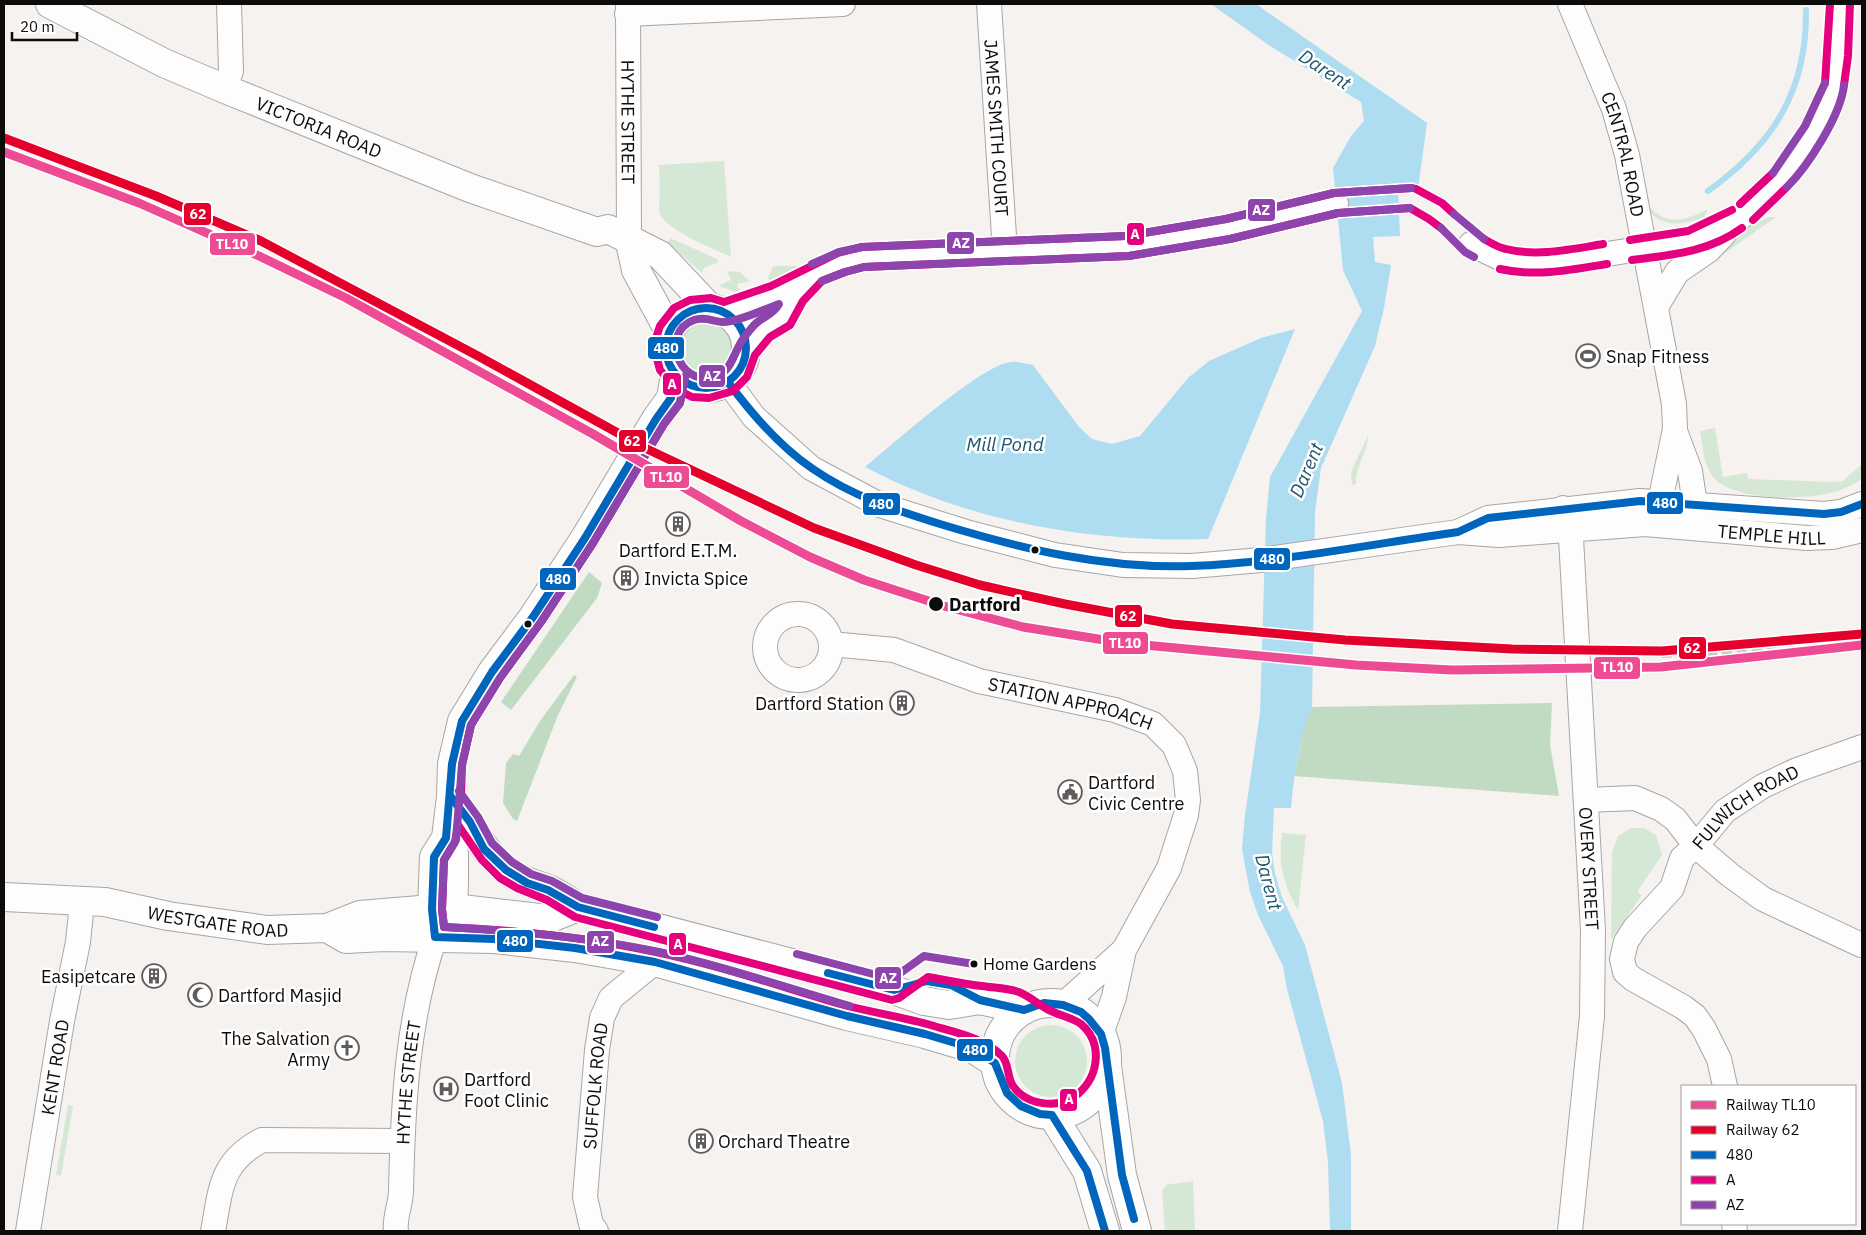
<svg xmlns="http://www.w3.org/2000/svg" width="1866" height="1235" viewBox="0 0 1866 1235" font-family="'IBM Plex Sans',sans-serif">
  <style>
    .green { fill: #d5e8d5 }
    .forest { fill: #c0dbc2 }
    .water { fill: #aedcf1 }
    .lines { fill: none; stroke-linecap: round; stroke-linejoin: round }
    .stream { stroke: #aedcf1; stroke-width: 6 }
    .minor-casing { stroke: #a8a6a4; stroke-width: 26 }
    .major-casing { stroke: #a8a6a4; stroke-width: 30 }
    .minor { stroke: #fefdfd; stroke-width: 24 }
    .major { stroke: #fefdfd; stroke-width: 28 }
    .rail { stroke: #c8c8c7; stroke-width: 4; stroke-dasharray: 10 5; stroke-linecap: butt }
    .bus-1-casing { stroke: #fff; stroke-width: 11 }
    .bus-2-casing { stroke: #fff; stroke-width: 11 }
    .bus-3-casing { stroke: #fff; stroke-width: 11 }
    .bus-1 { stroke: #0065bd; stroke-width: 8 }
    .bus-2 { stroke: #e5007d; stroke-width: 8 }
    .bus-3 { stroke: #8e44ad; stroke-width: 8 }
    .rail-1-casing { stroke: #fff; stroke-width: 12 }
    .rail-2-casing { stroke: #fff; stroke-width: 12 }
    .rail-1 { stroke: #ee4b95; stroke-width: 9 }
    .rail-2 { stroke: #e4002b; stroke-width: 9 }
    .bus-dot { fill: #0e0c0b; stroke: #fff; stroke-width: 2 }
    .labels { text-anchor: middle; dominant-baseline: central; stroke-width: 5; stroke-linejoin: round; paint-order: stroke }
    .bus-label { font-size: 17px; fill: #0e0c0b; stroke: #fff; text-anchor: start }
    .street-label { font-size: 18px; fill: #0e0c0b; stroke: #fff }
    .poi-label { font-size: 18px; fill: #0e0c0b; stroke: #fff; text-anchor: start }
    .stop-label { font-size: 18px; font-weight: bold; fill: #0e0c0b; stroke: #fff; text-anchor: start }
    .water-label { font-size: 19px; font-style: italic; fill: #1e536a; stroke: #fff }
    .line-badge { stroke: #fff; stroke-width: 2 }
    .badge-label { font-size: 14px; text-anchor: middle; font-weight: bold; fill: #fff }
  </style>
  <rect width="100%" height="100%" fill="#f5f2ef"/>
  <g class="green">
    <path d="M724 161 731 257C716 249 656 227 659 208 660 195 660 180 659 165Z"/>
    <path d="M1649 206C1666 227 1687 220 1708 209L1704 217C1685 225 1659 229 1647 207Z"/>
    <path d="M1769 217H1776L1708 265C1724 243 1744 228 1769 217Z"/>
    <polygon points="670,238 717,259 719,262 704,268 702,273 668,243"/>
    <polygon points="773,266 798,266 797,272 775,283 770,282 768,278"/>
    <polygon points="727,271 740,272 750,281 737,284 740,293 718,286 731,280"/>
    <circle cx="706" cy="346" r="26"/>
    <path d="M1715 428 1723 477 1747 473 1748 479 1832 482 1843 481 1862 464V479C1852 485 1842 491 1830 493 1803 500 1734 501 1714 478 1703 465 1703 447 1700 431Z"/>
    <path d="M1368 435C1368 454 1356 463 1356 484L1352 485 1351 472Z"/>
    <polygon points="1631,828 1644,828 1656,835 1662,855 1637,892 1642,895 1611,940 1612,852 1618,836"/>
    <path d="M1282 833 1306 835 1298 910C1283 884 1278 862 1282 833Z"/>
    <circle cx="1051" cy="1061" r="36"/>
    <polygon points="68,1105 73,1106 61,1176 56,1175"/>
    <polygon points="1193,1181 1195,1231 1165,1231 1162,1191 1166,1185"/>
  </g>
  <g class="forest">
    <polygon points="589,572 602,583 597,598 511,710 501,702"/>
    <polygon points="574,675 577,677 558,715 517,821 513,819 503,803 506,763 513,754 519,756 540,721"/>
    <polygon points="1552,703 1550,745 1559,796 1294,776 1304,726 1312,707"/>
  </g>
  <g class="water">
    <path d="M1211 4H1256L1427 123 1418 189 1398 190 1400 236 1373 237 1375 262 1391 265 1384 308 1375 346 1321 468 1315 512 1312 707C1299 739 1294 774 1291 808H1274L1272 852 1275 874 1282 897 1305 945 1342 1083 1351 1155V1231H1330L1328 1162 1323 1121 1287 989 1283 966 1258 915 1250 892 1242 849 1245 815 1260 713 1266 519 1270 477 1362 311 1343 270 1333 168 1351 136 1364 121 1361 102 1270 46Z"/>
    <path d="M1295 329 1208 539C1091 543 969 522 865 467 891 446 982 364 1011 362 1017 361 1026 364 1033 365L1079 427 1092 439 1112 444 1140 436 1188 378 1209 361 1261 338Z"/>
  </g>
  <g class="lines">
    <path class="stream" d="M1708 191C1773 144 1807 92 1806 10"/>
    <g class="minor-casing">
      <g id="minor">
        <path id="s1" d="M628 4 629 238"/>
        <path id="s2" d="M989 4 1005 252"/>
        <path id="s3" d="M1570 4 1614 109 1627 155 1674 404 1675 429 1660 502 1680 526"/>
        <polyline points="627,14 843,4"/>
        <polyline points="225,89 231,71 229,4"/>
        <polyline points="1471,244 1502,259 1531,262 1568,260 1691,241 1741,217 1789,171 1815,133 1834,89 1838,53 1840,4"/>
        <polyline points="1656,307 1677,272 1709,250 1724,234"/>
        <path d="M724 312C741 305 760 302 776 294 807 281 829 265 863 257L1127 246 1228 229 1336 203"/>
        <polyline points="746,350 764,329 783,318 795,295 808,281"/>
        <path id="s4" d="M728 382 754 417 811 468 880 505 966 532 1055 555 1123 565 1192 566 1261 560 1458 532 1499 535 1645 524 1807 538 1832 537 1862 530"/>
        <polyline points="1675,431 1690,471 1695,505 1686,516"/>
        <path id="s5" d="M1563 508 1571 538 1593 930 1592 1016 1570 1231"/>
        <polyline points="1462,530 1488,518 1640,501 1824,514 1841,512 1862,504"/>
        <circle cx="798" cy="647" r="33"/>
        <path id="s6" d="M831 644 894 650 979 681 1115 710 1153 724 1174 745 1185 771 1188 800 1186 815 1169 868 1124 950 1114 997 1101 1034"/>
        <polyline points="1586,800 1635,798 1661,809 1675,819 1696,846 1730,875 1763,899 1861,945"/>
        <polyline points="1063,1005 1124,950"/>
        <path id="s7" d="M1725 1086 1719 1059 1704 1029 1695 1016 1683 1007 1633 979 1625 972 1622 959 1626 942 1635 928 1672 888 1682 858 1696 846 1725 811 1763 786 1797 770 1862 747"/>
        <polyline points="1734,1224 1735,1231"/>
        <path id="s8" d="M28 1231 62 1021 78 942 82 903"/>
        <path d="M213 1231C221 1189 220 1162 262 1140L402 1141"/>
        <path id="s9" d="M396 1231C394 1218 401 1204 401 1190 403 1103 407 1020 435 937"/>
        <path id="s10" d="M596 1231 591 1224 585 1197 597 1050 602 1018 611 998 655 962"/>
      </g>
    </g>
    <g class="major-casing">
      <g id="major">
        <path id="s11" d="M50 4 164 63 225 89 470 188 597 232 608 229 660 255 710 308"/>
        <polyline points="629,238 636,270 669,331"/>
        <circle cx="706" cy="348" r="40"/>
        <path d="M451 797C469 821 482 851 506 870 519 880 533 884 548 889 558 893 568 901 578 907L894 990 924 1001 949 1005 980 1000 1024 1010"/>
        <path id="s12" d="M4 897 105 902 168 916 267 930 327 928 360 915 432 909 453 908 548 919 578 907"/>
        <polyline points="444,923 453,908 454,884 454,853 446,838"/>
        <polyline points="327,928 346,939 384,937 494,939 575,948 655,962 847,1016 925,1034 972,1048 995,1063"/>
        <polyline points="435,937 432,909 434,857 446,838 451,797 452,764 462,721 492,672 533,617 585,538 656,419 671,398 675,375"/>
        <circle cx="1051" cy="1059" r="56"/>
        <polyline points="1107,1066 1122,1175 1137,1231"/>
        <polyline points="1052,1115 1087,1171 1105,1231"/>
      </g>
    </g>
    <use href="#minor" class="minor"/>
    <use href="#major" class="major"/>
    <polyline class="rail" points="1662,656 1728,653 1862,633"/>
    <g class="bus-1-casing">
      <g id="bus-1">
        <circle cx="706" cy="348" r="40"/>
        <polyline points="675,375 671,398 656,419 585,538 533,617 492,672 462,721 452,764 446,838 434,857 432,909 435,937 494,939 575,948 655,962 847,1016 925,1034 972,1048 995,1063 1007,1093 1021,1106 1040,1114 1052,1115 1087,1171 1105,1231"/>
        <path d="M728 382C751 413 780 447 813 469 852 496 895 510 940 524 1022 549 1105 569 1191 566 1278 563 1372 544 1458 532L1488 518 1640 501 1824 514 1841 512 1862 504"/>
        <polyline points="451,797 470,822 484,849 506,870 527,883 548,890 578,907 654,927"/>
        <polyline points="828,973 894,990 927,981 951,985 980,1000 1024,1010 1044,1003 1063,1005 1081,1012 1089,1019 1101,1034 1105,1048 1122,1175 1134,1219"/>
      </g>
    </g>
    <g class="bus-2-casing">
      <g id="bus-2">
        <polyline points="1825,83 1830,4"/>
        <polyline points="1844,85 1848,56 1850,4"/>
        <polyline points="1412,188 1334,193 1226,219 1126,236 861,247 838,253 771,286 724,302 711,298 690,300 674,308 660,326 656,338 656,355 660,370 676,389 692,397 709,398 733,391 747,377 755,355 770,337 790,325 803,301 822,281 845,272 864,267 1129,256 1230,239 1338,213 1410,208 1429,219 1441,228"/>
        <polyline points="1416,189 1442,203 1454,214"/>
        <polyline points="1740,204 1773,173"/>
        <polyline points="1753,220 1787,187"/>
        <path d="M1484 239C1491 243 1499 248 1506 249 1537 257 1572 249 1603 244"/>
        <polyline points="1630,240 1688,231 1732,210"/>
        <path d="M1632 260C1672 255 1709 252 1742 228"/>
        <path d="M1500 269C1535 277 1571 270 1607 264"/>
        <polyline points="461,794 462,765 471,725 500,678 541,622 593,543 664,424 680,403 685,377"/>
        <path d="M458 825 482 860 500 878 517 888 547 900 575 917 892 1000 899 998 928 977C946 980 964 984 982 986 994 988 1008 988 1019 992 1029 996 1038 1004 1047 1009 1057 1015 1071 1017 1081 1024 1103 1043 1099 1075 1079 1093 1061 1110 1027 1106 1013 1086 1007 1077 1009 1063 1002 1056 984 1038 957 1033 934 1026 904 1017 874 1013 844 1005 782 987 719 965 656 952 586 937 515 930 444 927L442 909 444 860 455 842Z"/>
      </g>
    </g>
    <g class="bus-3-casing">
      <g id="bus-3">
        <polyline points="1773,173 1805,126 1825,83"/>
        <path d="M1787 187C1808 166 1841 115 1844 85"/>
        <polyline points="1454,214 1484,239"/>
        <polyline points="1441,228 1465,252 1474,257"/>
        <polyline points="812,264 839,252 863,247 1126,236 1226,219 1334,193 1411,188"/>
        <polyline points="822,281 845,272 864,267 1129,256 1230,239 1338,213 1410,208"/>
        <path d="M779 304C774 313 767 315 759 321 754 324 750 330 746 335 736 346 732 368 722 373 682 396 657 333 694 320 705 316 714 322 724 322 738 322 765 309 779 304Z"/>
        <path d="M685 377 680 403 664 424 593 543 541 622 500 678 471 725 462 765 456 840 444 860 442 909 444 927C516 931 589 937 659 952 724 966 787 988 850 1006"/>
        <polyline points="459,791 478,817 492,843 512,862 531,874 552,881 582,898 657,917"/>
        <polyline points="797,954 892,979 924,956 974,964"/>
      </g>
    </g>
    <use href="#bus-1" class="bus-1"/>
    <use href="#bus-2" class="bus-2"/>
    <use href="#bus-3" class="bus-3"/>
    <g class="rail-1-casing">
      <polyline id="rail-1" points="4,152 139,203 259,256 346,298 593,434 741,521 810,557 864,580 944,606 1023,627 1123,643 1356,665 1452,670 1661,667 1862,645"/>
    </g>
    <g class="rail-2-casing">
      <polyline id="rail-2" points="4,138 156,196 261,241 478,356 647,449 814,528 916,565 980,585 1065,604 1172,624 1345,640 1512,649 1662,651 1862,634"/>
    </g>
    <use href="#rail-1" class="rail-1"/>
    <use href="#rail-2" class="rail-2"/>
  </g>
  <defs>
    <g id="stadium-ring" transform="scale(1.25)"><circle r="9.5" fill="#fff" stroke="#5f5c5b" stroke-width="1.5"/><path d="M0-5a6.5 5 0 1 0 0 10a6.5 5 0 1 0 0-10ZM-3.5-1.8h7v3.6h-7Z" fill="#5f5c5b"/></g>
    <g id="building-ring" transform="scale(1.25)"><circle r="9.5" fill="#fff" stroke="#5f5c5b" stroke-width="1.5"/><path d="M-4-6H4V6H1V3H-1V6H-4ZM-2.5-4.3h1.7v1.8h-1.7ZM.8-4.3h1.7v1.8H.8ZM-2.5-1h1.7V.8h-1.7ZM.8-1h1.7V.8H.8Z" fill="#5f5c5b"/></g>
    <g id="civic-ring" transform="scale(1.25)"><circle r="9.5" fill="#fff" stroke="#5f5c5b" stroke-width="1.5"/><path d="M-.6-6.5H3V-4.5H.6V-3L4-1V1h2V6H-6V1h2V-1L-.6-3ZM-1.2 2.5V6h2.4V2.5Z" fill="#5f5c5b"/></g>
    <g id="mosque-ring" transform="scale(1.25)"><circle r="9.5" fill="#fff" stroke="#5f5c5b" stroke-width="1.5"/><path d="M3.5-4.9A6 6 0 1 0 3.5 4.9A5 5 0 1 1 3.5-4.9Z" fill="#5f5c5b"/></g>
    <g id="church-ring" transform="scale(1.25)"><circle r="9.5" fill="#fff" stroke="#5f5c5b" stroke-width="1.5"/><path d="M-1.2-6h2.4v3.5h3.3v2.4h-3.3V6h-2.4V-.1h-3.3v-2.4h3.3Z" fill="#5f5c5b"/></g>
    <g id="hospital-ring" transform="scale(1.25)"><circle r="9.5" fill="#fff" stroke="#5f5c5b" stroke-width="1.5"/><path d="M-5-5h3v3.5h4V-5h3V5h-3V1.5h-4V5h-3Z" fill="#5f5c5b"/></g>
  </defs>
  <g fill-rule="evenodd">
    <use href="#stadium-ring" x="1588" y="356"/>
    <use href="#building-ring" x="678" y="524"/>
    <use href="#building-ring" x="626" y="578"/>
    <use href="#building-ring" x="902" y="703"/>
    <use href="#civic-ring" x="1070" y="792"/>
    <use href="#building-ring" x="154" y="976"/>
    <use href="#mosque-ring" x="200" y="995"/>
    <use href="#church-ring" x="347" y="1048"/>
    <use href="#hospital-ring" x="446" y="1089"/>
    <use href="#building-ring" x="701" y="1141"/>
  </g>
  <g class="bus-dot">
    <circle cx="1035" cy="550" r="4.5"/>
    <circle cx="936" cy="604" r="8"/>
    <circle cx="528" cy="624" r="4.5"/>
    <circle cx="974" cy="964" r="4.5"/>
  </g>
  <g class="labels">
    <g class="bus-label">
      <text x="983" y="964">Home Gardens</text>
    </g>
    <g class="street-label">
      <text stroke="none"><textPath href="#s1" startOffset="118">HYTHE STREET</textPath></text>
      <text stroke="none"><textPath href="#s11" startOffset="296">VICTORIA ROAD</textPath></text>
      <text stroke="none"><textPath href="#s2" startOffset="124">JAMES SMITH COURT</textPath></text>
      <text stroke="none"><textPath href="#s3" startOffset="160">CENTRAL ROAD</textPath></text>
      <text stroke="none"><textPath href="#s4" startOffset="1101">TEMPLE HILL</textPath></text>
      <text stroke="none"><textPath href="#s6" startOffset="248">STATION APPROACH</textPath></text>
      <text stroke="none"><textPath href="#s7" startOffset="376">FULWICH ROAD</textPath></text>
      <text stroke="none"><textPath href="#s5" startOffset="362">OVERY STREET</textPath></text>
      <text stroke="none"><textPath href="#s12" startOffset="216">WESTGATE ROAD</textPath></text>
      <text stroke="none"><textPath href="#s8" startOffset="166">KENT ROAD</textPath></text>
      <text stroke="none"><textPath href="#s9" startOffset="149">HYTHE STREET</textPath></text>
      <text stroke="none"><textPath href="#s10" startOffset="148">SUFFOLK ROAD</textPath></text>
    </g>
    <g class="poi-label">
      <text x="1606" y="356">Snap Fitness</text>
      <text x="678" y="550" text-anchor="middle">Dartford E.T.M.</text>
      <text x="644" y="578">Invicta Spice</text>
      <text x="884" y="703" text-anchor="end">Dartford Station</text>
      <text x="1088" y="782">Dartford<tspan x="1088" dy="21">Civic Centre</tspan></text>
      <text x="136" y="976" text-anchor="end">Easipetcare</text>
      <text x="218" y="995">Dartford Masjid</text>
      <text x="330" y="1038" text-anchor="end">The Salvation<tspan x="330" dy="21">Army</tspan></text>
      <text x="464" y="1079">Dartford<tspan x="464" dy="21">Foot Clinic</tspan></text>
      <text x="718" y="1141">Orchard Theatre</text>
    </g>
    <g class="stop-label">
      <text x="949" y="604">Dartford</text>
    </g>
    <g class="water-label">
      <text transform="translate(1325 69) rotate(33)">Darent</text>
      <text x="1005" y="444">Mill Pond</text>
      <text transform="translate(1306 470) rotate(-67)">Darent</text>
      <text transform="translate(1269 882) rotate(75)">Darent</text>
    </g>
  </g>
  <g class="line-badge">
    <rect x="1247" y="198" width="29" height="24" rx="5" fill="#8e44ad"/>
    <rect x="183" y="202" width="29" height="24" rx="5" fill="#e4002b"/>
    <rect x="1126" y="222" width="19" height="24" rx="5" fill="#e5007d"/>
    <rect x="946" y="231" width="29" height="24" rx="5" fill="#8e44ad"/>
    <rect x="209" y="232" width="47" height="24" rx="5" fill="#ee4b95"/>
    <rect x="647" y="336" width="38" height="24" rx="5" fill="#0065bd"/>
    <rect x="698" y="364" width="28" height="24" rx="5" fill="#8e44ad"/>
    <rect x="662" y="372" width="20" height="24" rx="5" fill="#e5007d"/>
    <rect x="618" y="429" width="29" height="24" rx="5" fill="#e4002b"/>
    <rect x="643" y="465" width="47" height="24" rx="5" fill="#ee4b95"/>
    <rect x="1646" y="491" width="38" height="24" rx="5" fill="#0065bd"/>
    <rect x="862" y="492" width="39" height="24" rx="5" fill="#0065bd"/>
    <rect x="1253" y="547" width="38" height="24" rx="5" fill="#0065bd"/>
    <rect x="539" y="567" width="38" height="24" rx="5" fill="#0065bd"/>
    <rect x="1114" y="604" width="29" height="24" rx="5" fill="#e4002b"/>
    <rect x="1102" y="631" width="47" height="24" rx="5" fill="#ee4b95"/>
    <rect x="1678" y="636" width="29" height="24" rx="5" fill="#e4002b"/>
    <rect x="1593" y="656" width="48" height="24" rx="5" fill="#ee4b95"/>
    <rect x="496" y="929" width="38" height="24" rx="5" fill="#0065bd"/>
    <rect x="586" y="930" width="29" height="24" rx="5" fill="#8e44ad"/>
    <rect x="668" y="932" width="19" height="24" rx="5" fill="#e5007d"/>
    <rect x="874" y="966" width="28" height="24" rx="5" fill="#8e44ad"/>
    <rect x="956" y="1038" width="38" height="24" rx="5" fill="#0065bd"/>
    <rect x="1059" y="1088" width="19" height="24" rx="5" fill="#e5007d"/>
  </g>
  <g class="badge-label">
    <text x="1261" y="215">AZ</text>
    <text x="198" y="219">62</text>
    <text x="1135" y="239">A</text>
    <text x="961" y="248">AZ</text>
    <text x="232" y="249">TL10</text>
    <text x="666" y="353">480</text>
    <text x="712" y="381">AZ</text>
    <text x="672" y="389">A</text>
    <text x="632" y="446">62</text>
    <text x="666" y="482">TL10</text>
    <text x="1665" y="508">480</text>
    <text x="881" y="509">480</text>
    <text x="1272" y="564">480</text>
    <text x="558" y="584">480</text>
    <text x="1128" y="621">62</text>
    <text x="1125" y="648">TL10</text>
    <text x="1692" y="653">62</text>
    <text x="1617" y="672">TL10</text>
    <text x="515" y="946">480</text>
    <text x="600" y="946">AZ</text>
    <text x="678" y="949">A</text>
    <text x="888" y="983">AZ</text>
    <text x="975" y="1055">480</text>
    <text x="1069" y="1104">A</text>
  </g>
  <rect width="1866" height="1235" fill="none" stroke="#0e0c0b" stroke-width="10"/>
  <rect x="1681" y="1085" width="175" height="140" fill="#ffffff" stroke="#9f9e9d"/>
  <rect x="1691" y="1101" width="25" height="8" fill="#ee4b95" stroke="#9f9e9d"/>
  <text x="1726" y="1110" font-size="15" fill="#0e0c0b">Railway TL10</text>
  <rect x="1691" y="1126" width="25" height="8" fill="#e4002b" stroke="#9f9e9d"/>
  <text x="1726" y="1135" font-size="15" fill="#0e0c0b">Railway 62</text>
  <rect x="1691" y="1151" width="25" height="8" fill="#0065bd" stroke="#9f9e9d"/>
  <text x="1726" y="1160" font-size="15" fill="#0e0c0b">480</text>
  <rect x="1691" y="1176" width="25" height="8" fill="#e5007d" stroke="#9f9e9d"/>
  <text x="1726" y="1185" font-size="15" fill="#0e0c0b">A</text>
  <rect x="1691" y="1201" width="25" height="8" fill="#8e44ad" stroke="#9f9e9d"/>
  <text x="1726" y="1210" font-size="15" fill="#0e0c0b">AZ</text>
  <path d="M12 32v8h65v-8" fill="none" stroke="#0e0c0b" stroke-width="2.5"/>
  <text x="20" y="32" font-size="15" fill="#0e0c0b" stroke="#ffffff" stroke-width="4" paint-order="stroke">20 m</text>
</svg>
